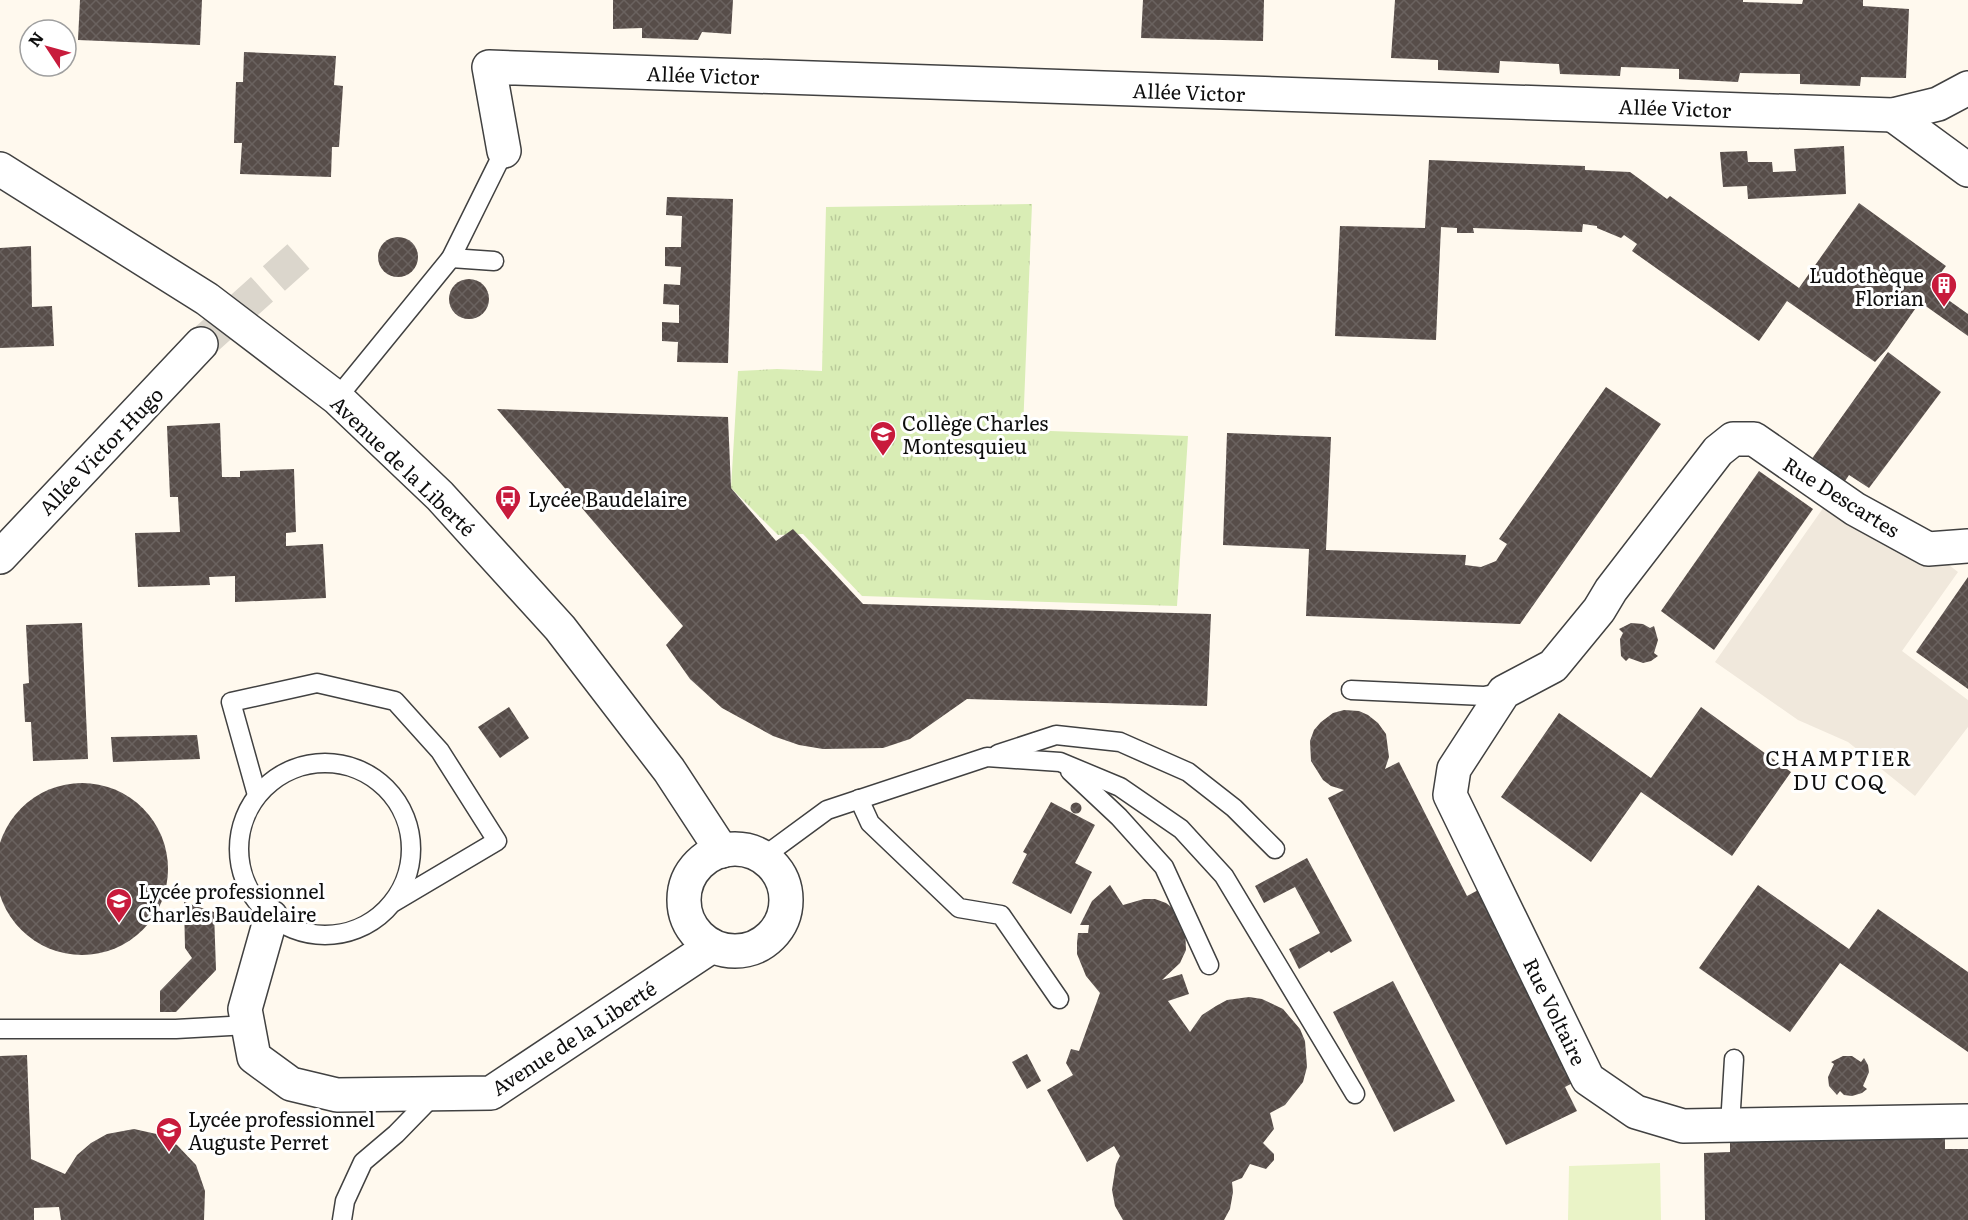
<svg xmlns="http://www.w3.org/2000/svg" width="1968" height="1220" viewBox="0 0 1968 1220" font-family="Literata,serif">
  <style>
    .park { fill: url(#park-tufts) }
    .pitch { fill: #eaf3c7 }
    .plaza { fill: #f0e8dc }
    .building { fill: url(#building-cross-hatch) }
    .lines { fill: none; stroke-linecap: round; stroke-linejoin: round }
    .minor-tunnel { stroke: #dbd6cc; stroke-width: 33; stroke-dasharray: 33 16; stroke-linecap: butt }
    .service-casing { stroke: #414141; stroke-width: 21 }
    .minor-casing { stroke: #414141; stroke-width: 36 }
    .service { stroke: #fff; stroke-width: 18 }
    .minor { stroke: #fff; stroke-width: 33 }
    .labels { text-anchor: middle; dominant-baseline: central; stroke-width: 6; stroke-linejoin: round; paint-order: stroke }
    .street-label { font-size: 20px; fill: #0e0e0e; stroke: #fff }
    .poi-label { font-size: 20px; fill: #0e0e0e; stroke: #fff; text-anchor: start }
    .neighbourhood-label { font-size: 21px; letter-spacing: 1.5px; fill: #0e0e0e; stroke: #fff }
  </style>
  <defs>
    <pattern id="park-tufts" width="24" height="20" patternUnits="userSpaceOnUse" patternTransform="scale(1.5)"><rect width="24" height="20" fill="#d9edb5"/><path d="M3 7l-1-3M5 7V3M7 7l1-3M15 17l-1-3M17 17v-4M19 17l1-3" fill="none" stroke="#b9ca9a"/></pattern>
    <pattern id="building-cross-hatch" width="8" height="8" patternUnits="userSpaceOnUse" patternTransform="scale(1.5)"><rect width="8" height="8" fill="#574d49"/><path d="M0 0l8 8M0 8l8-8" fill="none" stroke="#6a625f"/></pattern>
  </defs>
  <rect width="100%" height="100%" fill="#fff9ee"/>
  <polygon class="park" points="1032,204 1023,430 1188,436 1177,606 862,596 803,534 778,535 731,488 738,371 777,369 822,371 826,207"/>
  <polygon class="pitch" points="1660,1163 1661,1220 1568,1220 1569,1166"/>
  <polygon class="plaza" points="1833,494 1928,549 1958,572 1902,651 1968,700 1968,727 1915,796 1848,742 1798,720 1715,662"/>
  <g class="building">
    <polygon points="80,0 202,0 200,45 78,40"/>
    <polygon points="613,0 733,0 731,34 702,32 698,40 642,38 642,28 613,29"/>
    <polygon points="1143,0 1264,0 1263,41 1141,38"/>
    <polygon points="1395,0 1743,0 1743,2 1802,4 1803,0 1863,0 1863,6 1909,9 1906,78 1861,77 1860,86 1800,84 1800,74 1740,73 1738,82 1679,79 1679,69 1621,67 1620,76 1560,74 1559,64 1500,61 1499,73 1438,70 1438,60 1391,58"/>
    <polygon points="244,52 336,56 334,85 343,86 339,147 332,147 331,177 240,174 242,143 234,143 236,82 243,82"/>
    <polygon points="1844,146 1846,194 1748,199 1747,186 1723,187 1720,152 1747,151 1748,162 1772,162 1773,172 1796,171 1794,149"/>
    <polygon points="1429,160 1585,166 1585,170 1630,172 1667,199 1670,196 1799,288 1859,203 1946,266 1930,287 1968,314 1968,336 1920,302 1887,349 1875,362 1787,301 1759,341 1632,251 1637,244 1624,235 1621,238 1597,228 1597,226 1583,224 1582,232 1473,228 1474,233 1457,233 1457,228 1441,227 1436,340 1335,336 1340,226 1425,228"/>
    <polygon points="667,197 733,199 728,363 677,362 678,342 662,341 662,322 679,323 679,305 663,304 664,284 680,285 681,267 665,266 665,247 681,247 682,216 666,215"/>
    <circle cx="398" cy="257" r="20"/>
    <polygon points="31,246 32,307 52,306 54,346 0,348 0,248"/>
    <circle cx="469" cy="299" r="20"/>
    <polygon points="1888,352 1941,392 1869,488 1849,475 1843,484 1811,460"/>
    <polygon points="1606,387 1661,424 1520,624 1306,616 1309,549 1223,545 1227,433 1331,437 1326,550 1466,555 1465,565 1481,567 1496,561 1507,544 1499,539"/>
    <polygon points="497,409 728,417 731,488 776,541 793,529 863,604 1211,614 1207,706 967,699 910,739 883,748 823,749 799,745 773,736 722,708 690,679 666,645 683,626"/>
    <polygon points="220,423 222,477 240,477 240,471 294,469 296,532 286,533 286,546 323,544 326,598 235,602 235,576 209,577 210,585 138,587 135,533 180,532 178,497 170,497 167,426"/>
    <polygon points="1759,471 1813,509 1714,650 1661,611"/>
    <polygon points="1968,577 1968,689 1916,652"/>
    <polygon points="82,623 88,759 33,761 31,722 25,722 23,684 29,683 26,625"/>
    <polygon points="1631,623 1643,624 1650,628 1654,626 1658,640 1654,653 1658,656 1651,661 1643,663 1629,658 1626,661 1621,656 1620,639 1623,633 1619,629"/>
    <polygon points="509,707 529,738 500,758 478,727"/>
    <polygon points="1701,707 1791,772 1732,856 1641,792 1591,862 1501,797 1559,713 1651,778"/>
    <polygon points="1344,710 1359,711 1368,715 1378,723 1386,734 1389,757 1385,769 1399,762 1467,896 1482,888 1580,1079 1565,1087 1577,1111 1506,1145 1328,798 1344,790 1331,786 1323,780 1311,761 1310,741 1314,730 1321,722 1333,713"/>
    <polygon points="197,735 200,759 113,762 111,737"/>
    <circle cx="82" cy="869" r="86"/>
    <polygon points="1051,802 1095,825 1075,863 1092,872 1071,914 1012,883 1027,854 1023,852"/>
    <circle cx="1076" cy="808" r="5.5"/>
    <polygon points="1307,858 1352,941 1331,953 1329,951 1299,969 1289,949 1320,933 1295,887 1264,903 1255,886"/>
    <polygon points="1110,885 1123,905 1144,899 1155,899 1166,903 1174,909 1185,927 1186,950 1180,963 1162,980 1182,974 1189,994 1168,1001 1190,1032 1202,1015 1216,1006 1227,1000 1249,997 1262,999 1283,1009 1300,1029 1305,1041 1307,1067 1303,1082 1285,1105 1270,1113 1274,1129 1263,1143 1274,1154 1274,1160 1266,1169 1250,1164 1242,1178 1232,1182 1233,1192 1230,1209 1224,1220 1123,1220 1115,1206 1112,1190 1116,1164 1120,1156 1114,1146 1087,1162 1047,1090 1073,1075 1066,1063 1071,1049 1079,1051 1100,993 1086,976 1077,954 1077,943 1078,933 1088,933 1089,925 1080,925 1092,901"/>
    <polygon points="1758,885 1849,949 1878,909 1968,972 1968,1052 1840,963 1790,1032 1699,968"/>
    <polygon points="184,902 214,912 216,970 176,1012 160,1012 160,991 192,958 185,948"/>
    <polygon points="1393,981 1455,1101 1394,1132 1333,1012"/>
    <polygon points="1027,1054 1041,1081 1027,1089 1012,1062"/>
    <polygon points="27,1055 31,1159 65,1174 77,1155 91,1143 107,1134 134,1129 161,1135 177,1145 196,1165 205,1191 204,1220 61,1220 59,1207 34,1208 34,1220 0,1220 0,1056"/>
    <polygon points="1843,1056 1852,1056 1861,1062 1864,1058 1868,1065 1869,1072 1863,1086 1867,1089 1862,1093 1852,1096 1844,1095 1840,1091 1837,1095 1829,1086 1828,1077 1834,1064 1831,1062"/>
    <polygon points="1945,1133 1945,1149 1968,1149 1968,1220 1705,1220 1704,1153 1730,1152 1730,1136"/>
  </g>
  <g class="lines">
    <polyline class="minor-tunnel" points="201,344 300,255"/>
    <g class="service-casing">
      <g id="service">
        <polyline points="451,258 494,261"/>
        <polyline points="337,398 451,258 504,151"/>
        <polyline points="1351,690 1484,696 1504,692"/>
        <polyline points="998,754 1056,735 1120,742 1188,772 1234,808 1275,849"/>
        <circle cx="325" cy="849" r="86"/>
        <polyline points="1070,771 1119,817 1164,867 1209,965"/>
        <polyline points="257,795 231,702 317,683 395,701 440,751 497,841 394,902"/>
        <polyline points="859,799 870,823 959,908 1001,915 1059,999"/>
        <polyline points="763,857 827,810 987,757 1060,762 1120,787 1181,829 1224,876 1355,1094"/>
        <polyline points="0,1029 176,1029 248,1025"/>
        <polyline points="1730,1125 1734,1059"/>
        <polyline points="342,1220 345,1201 363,1162 396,1134 435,1094"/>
      </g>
    </g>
    <g class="minor-casing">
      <g id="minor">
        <polyline points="1893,115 1968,170"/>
        <polyline points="504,151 489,67 1893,115 1938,104 1968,88"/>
        <polyline points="0,169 207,299 337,398 440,496 560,628 669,770 722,851"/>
        <polyline points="1968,546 1928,549 1855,509 1754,439 1733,439 1718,451 1611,590 1599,610 1553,666 1504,692 1454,769 1450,795 1588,1079 1636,1112 1683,1126 1968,1121"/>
        <polyline points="0,557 201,344"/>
        <circle cx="735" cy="900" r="51"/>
        <polyline points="271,917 245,1009 254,1057 291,1084 337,1095 491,1093 712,946"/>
      </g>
    </g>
    <use href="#service" class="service"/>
    <use href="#minor" class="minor"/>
  </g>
  <defs>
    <g id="building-pin" transform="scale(1.35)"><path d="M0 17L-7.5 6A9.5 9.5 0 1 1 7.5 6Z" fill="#c81b3c" stroke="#fff"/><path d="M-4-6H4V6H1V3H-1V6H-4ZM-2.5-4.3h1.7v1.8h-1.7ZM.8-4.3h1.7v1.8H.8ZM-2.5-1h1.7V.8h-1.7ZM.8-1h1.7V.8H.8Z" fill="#fff"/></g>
    <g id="school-pin" transform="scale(1.35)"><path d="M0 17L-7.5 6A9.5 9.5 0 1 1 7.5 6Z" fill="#c81b3c" stroke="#fff"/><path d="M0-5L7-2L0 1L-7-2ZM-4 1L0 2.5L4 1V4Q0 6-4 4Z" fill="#fff"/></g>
    <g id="bus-pin" transform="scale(1.35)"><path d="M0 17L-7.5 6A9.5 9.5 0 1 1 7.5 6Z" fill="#c81b3c" stroke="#fff"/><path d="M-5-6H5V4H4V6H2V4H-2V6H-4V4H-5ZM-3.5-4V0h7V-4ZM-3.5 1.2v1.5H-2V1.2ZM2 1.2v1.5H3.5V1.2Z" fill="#fff"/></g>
  </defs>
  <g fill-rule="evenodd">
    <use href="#building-pin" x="1944" y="285"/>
    <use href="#school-pin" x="883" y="434"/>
    <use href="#bus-pin" x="508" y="498"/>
    <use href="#school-pin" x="119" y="901"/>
    <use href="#school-pin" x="169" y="1130"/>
  </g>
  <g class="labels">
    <g class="street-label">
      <text transform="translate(703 74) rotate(2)">Allée Victor</text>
      <text transform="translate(1189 91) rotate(2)">Allée Victor</text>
      <text transform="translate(1675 107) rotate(2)">Allée Victor</text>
      <text transform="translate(100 450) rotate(-46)">Allée Victor Hugo</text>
      <text transform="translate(404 465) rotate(44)">Avenue de la Liberté</text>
      <text transform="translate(1842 496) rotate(32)">Rue Descartes</text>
      <text transform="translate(1556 1011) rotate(64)">Rue Voltaire</text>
      <text transform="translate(573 1037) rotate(-33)">Avenue de la Liberté</text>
    </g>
    <g class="poi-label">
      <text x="1924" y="274" text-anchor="end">Ludothèque<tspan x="1924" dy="23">Florian</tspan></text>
      <text x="902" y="422">Collège Charles<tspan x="902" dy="23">Montesquieu</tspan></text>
      <text x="528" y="498">Lycée Baudelaire</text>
      <text x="138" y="890">Lycée professionnel<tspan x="138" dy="23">Charles Baudelaire</tspan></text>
      <text x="188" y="1118">Lycée professionnel<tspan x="188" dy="23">Auguste Perret</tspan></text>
    </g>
    <g class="neighbourhood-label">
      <text x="1839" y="756">CHAMPTIER<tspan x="1839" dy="24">DU COQ</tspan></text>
    </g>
  </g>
  <g transform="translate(48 48) rotate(306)"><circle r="28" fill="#ffffff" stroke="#9f9f9f" stroke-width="1.5"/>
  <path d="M0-4.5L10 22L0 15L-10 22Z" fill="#c81b3c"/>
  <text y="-9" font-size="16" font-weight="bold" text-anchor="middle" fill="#0e0e0e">N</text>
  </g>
</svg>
